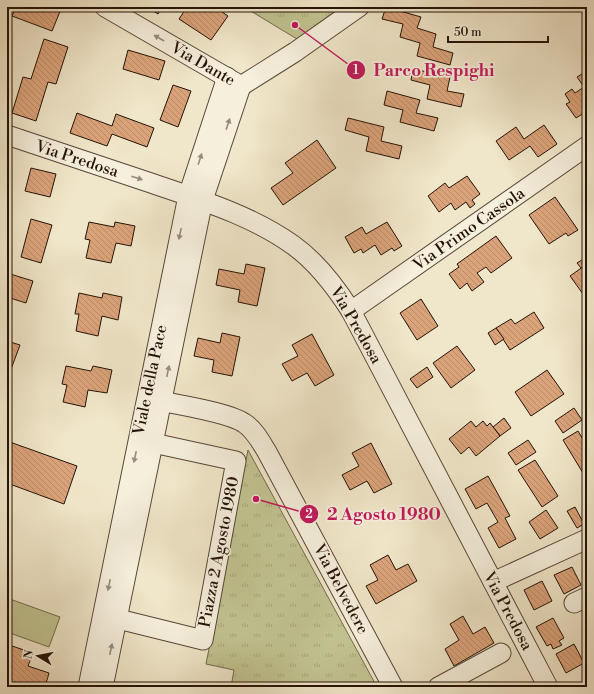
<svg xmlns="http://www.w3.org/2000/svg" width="594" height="694" viewBox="0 0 594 694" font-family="'Libre Bodoni',serif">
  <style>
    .grass { fill: url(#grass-tufts); stroke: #726a4c }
    .pitch { fill: #c1c391; stroke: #726a4c }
    .building { fill: url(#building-back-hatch); stroke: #241207 }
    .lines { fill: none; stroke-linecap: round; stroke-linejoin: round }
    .minor-casing { stroke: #574738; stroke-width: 21 }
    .minor { stroke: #f5efdc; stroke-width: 19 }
    .oneway { fill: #978c7c }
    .labels { text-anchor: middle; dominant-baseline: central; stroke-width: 3.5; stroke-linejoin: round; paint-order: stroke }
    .street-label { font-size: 16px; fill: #241207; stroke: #f5efdc }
    .leader { fill: none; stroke: #c2185b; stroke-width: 1.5 }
    .callout-dot { fill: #c2185b; stroke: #f5efdc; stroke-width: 1.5 }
    .mark-label { font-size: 12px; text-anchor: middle; font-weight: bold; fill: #fff }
    .callout-label { font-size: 17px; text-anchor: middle; font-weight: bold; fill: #c2185b; stroke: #f5efdc; stroke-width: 3.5; stroke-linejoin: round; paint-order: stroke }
  </style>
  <defs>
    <pattern id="grass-tufts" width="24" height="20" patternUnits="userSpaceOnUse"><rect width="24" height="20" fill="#c1c391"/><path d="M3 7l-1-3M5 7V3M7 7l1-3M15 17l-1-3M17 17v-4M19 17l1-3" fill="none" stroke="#a6a67c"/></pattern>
    <pattern id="building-back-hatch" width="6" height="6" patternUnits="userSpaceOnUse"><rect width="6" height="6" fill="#dba37a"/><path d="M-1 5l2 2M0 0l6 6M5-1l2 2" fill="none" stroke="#bc8b68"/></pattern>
  </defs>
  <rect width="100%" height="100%" fill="#f0e6c9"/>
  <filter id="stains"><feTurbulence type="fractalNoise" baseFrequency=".005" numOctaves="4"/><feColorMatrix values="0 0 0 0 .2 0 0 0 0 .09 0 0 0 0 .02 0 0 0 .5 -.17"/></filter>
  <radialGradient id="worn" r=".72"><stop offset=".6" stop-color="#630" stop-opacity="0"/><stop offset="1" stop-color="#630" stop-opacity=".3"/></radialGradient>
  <g class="grass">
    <polygon points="244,7 341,7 297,39"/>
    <polygon points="248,450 377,687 231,687 234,670 206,664"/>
  </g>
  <polygon class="pitch" points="7,598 60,617 49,647 7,632"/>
  <g class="building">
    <polygon points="16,7 54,7 61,9 52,31 12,16"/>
    <polygon points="147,7 162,7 158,14"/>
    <polygon points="187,7 215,7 228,16 211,40 179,19"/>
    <polygon points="386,7 421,17 417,28 436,34 433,47 453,53 450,65 417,56 420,43 400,37 403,24 382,19"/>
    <polygon points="44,39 68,47 56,84 48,82 36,121 12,113 23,77 31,79"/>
    <polygon points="128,50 165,61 159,80 123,69"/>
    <polygon points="413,69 450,77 447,91 464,94 461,107 427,99 430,85 411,80"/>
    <polygon points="585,72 587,74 587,111 576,118 566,104 570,102 565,94 572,89 575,93 584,87 577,77"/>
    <polygon points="173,85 191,91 178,127 160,120"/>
    <polygon points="387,91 420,100 416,113 438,118 434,131 400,122 403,110 384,105"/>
    <polygon points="77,113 112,126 116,114 154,128 147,147 112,134 107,146 70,133"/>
    <polygon points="348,118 384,127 381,141 402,146 399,159 366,151 369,137 345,130"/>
    <polygon points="544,125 557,144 538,157 530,146 509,160 496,141 516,127 524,139"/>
    <polygon points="317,140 336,168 283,205 271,188 293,173 285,163"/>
    <polygon points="31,168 56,174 50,197 25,191"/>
    <polygon points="467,176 480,194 472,200 475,204 470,208 466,202 455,210 451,203 439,212 428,196 445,183 449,188"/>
    <polygon points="555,197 578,230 568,236 566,233 549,244 529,215"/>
    <polygon points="31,219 52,225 41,263 21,257"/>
    <polygon points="89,222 114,227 115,222 135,226 131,246 116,243 111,263 86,258 90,240 85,239"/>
    <polygon points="387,222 402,246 394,251 392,248 381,255 375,245 363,253 361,249 354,253 345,237 362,227 366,234"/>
    <polygon points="496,236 512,258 491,273 486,267 477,273 484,282 472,291 467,283 460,289 449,274 459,267 457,264"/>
    <polygon points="585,258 587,264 581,268 577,263"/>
    <polygon points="246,264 265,268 257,306 238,302 240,290 216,285 219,269 244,274"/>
    <polygon points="587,264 587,291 583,294 570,276"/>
    <polygon points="7,273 33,281 26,303 7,297"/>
    <polygon points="79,293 102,298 103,293 122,297 118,320 102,316 98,336 76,331 79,314 75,314"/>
    <polygon points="421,299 438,326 417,340 400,313"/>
    <polygon points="534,312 544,328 510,350 496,328 511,319 515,324"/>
    <polygon points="496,328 504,339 495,345 488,333"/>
    <polygon points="222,333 240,337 232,376 212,372 214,360 194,356 198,338 220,343"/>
    <polygon points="312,334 334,375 315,386 307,373 292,381 282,364 298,356 292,345"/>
    <polygon points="7,341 20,345 7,380"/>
    <polygon points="457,346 475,370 451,388 433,363"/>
    <polygon points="66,366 91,371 93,366 112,370 107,393 88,390 85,407 63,402 67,385 62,384"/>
    <polygon points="427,367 433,377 417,388 410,379"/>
    <polygon points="547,370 564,394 531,416 515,392"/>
    <polygon points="574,408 582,420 563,433 555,421"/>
    <polygon points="504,418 511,428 500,436 493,427"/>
    <polygon points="471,421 476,427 483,421 487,426 490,423 500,436 476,456 469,447 461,454 449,439"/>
    <polygon points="578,431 587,446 586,478 563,440"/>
    <polygon points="528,440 536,452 516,465 508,453"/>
    <polygon points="7,441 77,466 64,504 7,483"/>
    <polygon points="371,443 392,484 374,493 367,481 350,490 342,475 359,466 352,453"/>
    <polygon points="535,460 558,496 542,507 518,470"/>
    <polygon points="488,476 510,516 505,518 516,539 499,548 488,528 498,522 487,503 476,509 465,489"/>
    <polygon points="575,507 584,524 577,528 567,511"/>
    <polygon points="546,510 558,528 540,539 529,522"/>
    <polygon points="388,555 396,570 408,564 417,581 376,604 366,586 378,580 370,565"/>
    <polygon points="572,567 581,585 564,594 554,575"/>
    <polygon points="542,581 552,601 534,610 524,590"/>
    <polygon points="463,616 473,634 485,627 494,643 454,666 445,649 459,640 450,624"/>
    <polygon points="553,618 564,638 559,641 562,645 553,649 551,644 547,646 536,627"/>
    <polygon points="574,644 584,663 566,673 556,654"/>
    <polygon points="9,645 33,653 28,666 49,673 45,687 7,687 7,653"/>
    <polygon points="171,684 183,687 171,687"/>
    <polygon points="138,685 147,686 150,687 138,687"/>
  </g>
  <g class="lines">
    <g class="minor-casing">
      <g id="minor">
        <polyline points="105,7 238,84"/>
        <polyline points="241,86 295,52 359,7"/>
        <path d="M7 135C55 151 103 167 151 183 200 200 251 215 293 245 317 262 335 286 351 311L548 687"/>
        <polyline points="351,311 587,146"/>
        <path d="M149 399C170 403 228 412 244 423 254 429 261 442 267 452L393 687"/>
        <polyline points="493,582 587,539"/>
        <polyline points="574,603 587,597"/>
        <polyline points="106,616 203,640 236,461 153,443"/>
        <polyline points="88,687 188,196 227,77"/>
        <polyline points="103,687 203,200 241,86"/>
        <polyline points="438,687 501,653"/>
      </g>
    </g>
    <use href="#minor" class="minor"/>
  </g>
  <defs><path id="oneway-solid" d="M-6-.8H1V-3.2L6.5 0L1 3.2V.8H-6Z"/></defs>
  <g class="oneway">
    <use href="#oneway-solid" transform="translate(159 38) rotate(-150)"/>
    <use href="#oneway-solid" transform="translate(228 124) rotate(-72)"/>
    <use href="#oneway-solid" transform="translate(200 159) rotate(-72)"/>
    <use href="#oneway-solid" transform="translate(137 178) rotate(18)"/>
    <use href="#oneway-solid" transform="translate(180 234) rotate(102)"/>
    <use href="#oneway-solid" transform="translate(168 371) rotate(-78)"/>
    <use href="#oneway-solid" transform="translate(135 457) rotate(102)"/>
    <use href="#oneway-solid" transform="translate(109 585) rotate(102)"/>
    <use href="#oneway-solid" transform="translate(111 649) rotate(-78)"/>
  </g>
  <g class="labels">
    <g class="street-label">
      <text transform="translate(203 64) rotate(30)">Via Dante</text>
      <text transform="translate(77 159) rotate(18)">Via Predosa</text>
      <text transform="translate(469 229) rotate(-35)">Via Primo Cassola</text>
      <text transform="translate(356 325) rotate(60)">Via Predosa</text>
      <text transform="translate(150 380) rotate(-78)">Viale della Pace</text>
      <text transform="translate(219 552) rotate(-79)">Piazza 2 Agosto 1980</text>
      <text transform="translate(341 589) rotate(62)">Via Belvedere</text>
      <text transform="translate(508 611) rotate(62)">Via Predosa</text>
    </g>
  </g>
  <path class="leader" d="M295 25L356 70M256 499L309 514"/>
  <g class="callout-dot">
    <circle cx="295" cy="25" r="4"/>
    <circle cx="256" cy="499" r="4"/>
    <circle cx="356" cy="70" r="10"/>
    <circle cx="309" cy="514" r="10"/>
  </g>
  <g class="mark-label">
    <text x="356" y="74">1</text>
    <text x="309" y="518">2</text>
  </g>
  <g class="callout-label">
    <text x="434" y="76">Parco Respighi</text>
    <text x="384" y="520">2 Agosto 1980</text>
  </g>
  <rect width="594" height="694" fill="none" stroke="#f0e6c9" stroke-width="24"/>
  <rect x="8" y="8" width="578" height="678" fill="none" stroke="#241207" stroke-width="2"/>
  <rect x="12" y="12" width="570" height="670" fill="none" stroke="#241207"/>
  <g transform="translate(38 656) rotate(280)" stroke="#f5efdc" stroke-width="3" paint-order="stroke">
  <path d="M0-3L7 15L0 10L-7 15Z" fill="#241207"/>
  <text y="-6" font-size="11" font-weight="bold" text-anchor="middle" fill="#241207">N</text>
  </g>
  <path d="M448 36v6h100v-6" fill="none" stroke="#241207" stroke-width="2"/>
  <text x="454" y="36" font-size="12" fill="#241207" stroke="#f5efdc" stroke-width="3" paint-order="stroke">50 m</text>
  <rect width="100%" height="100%" filter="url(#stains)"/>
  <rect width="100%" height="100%" fill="url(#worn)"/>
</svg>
